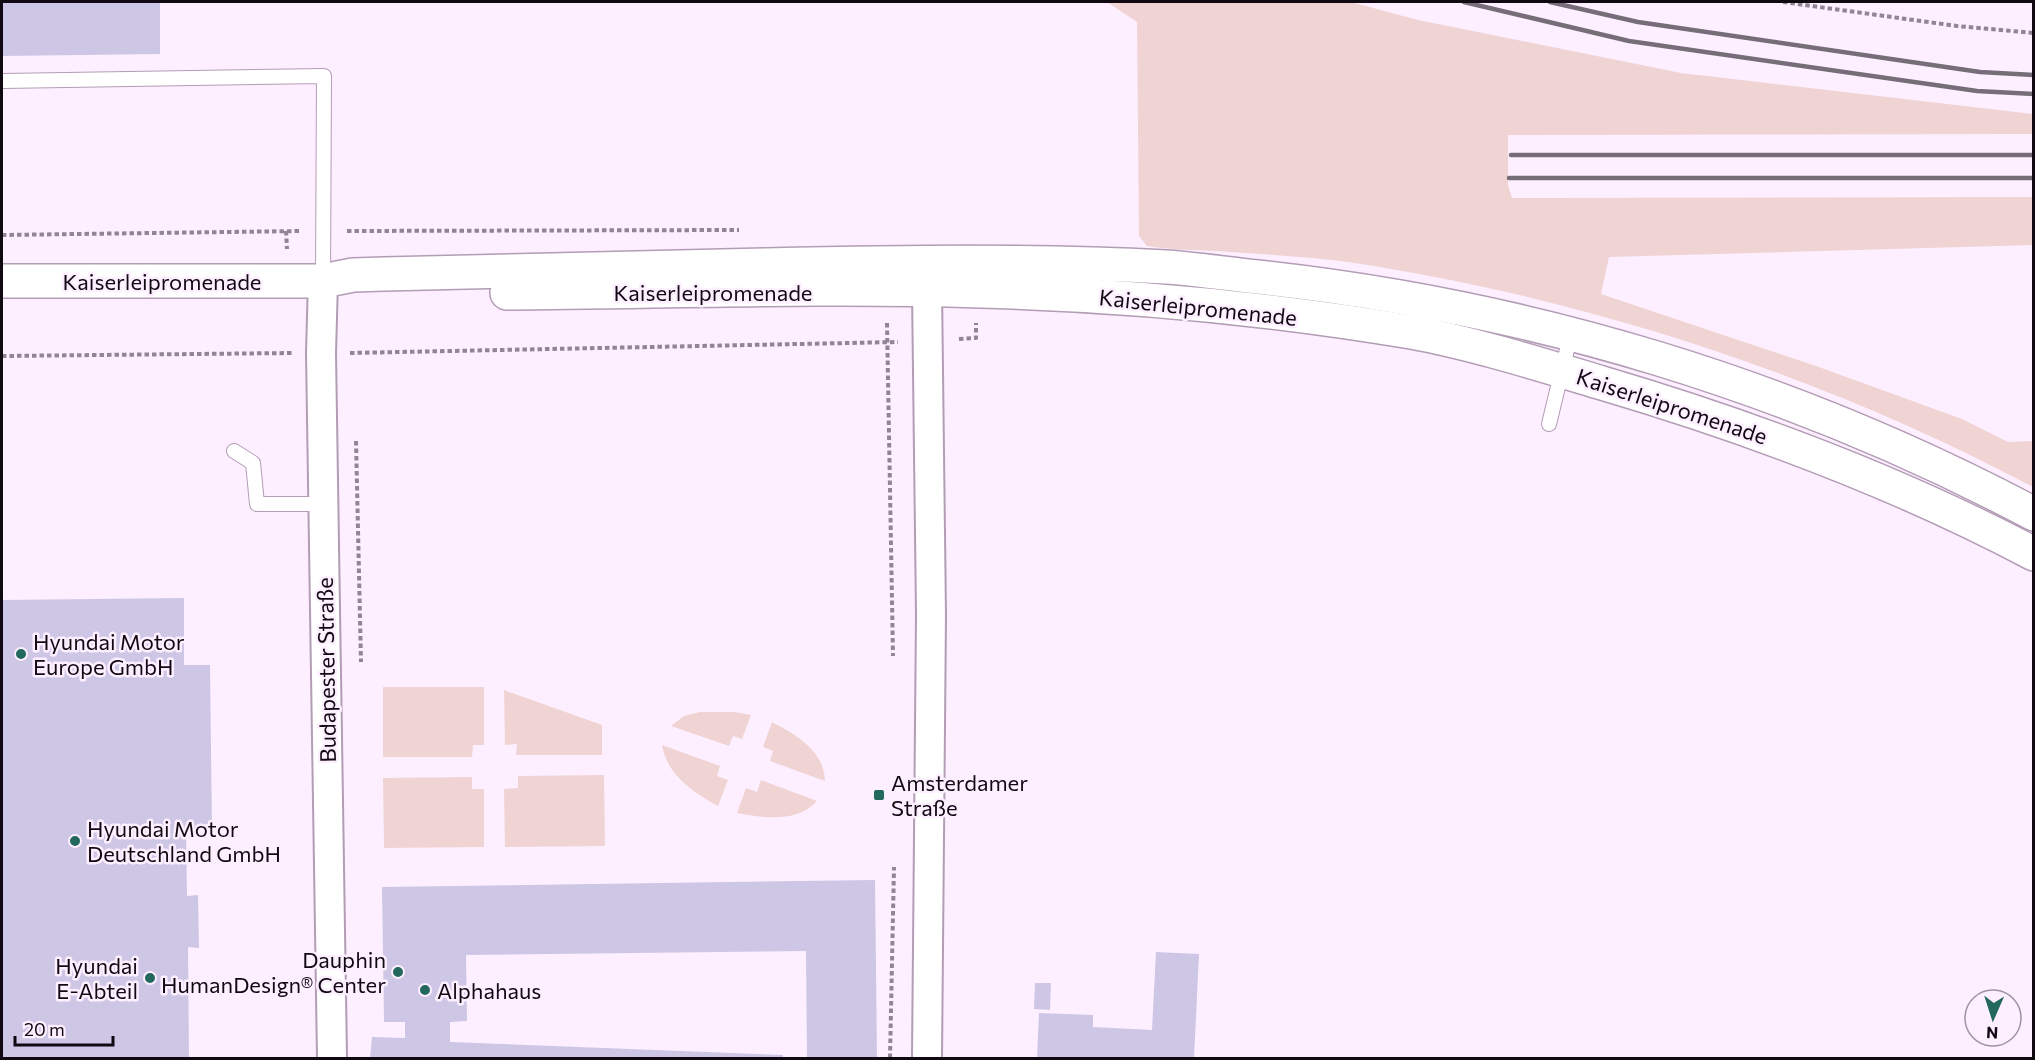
<svg xmlns="http://www.w3.org/2000/svg" width="2035" height="1060" viewBox="0 0 2035 1060" font-family="Commissioner,sans-serif">
  <style>
    .green { fill: #f0d4d3 }
    .building { fill: #cdc7e5 }
    .lines { fill: none; stroke-linecap: round; stroke-linejoin: round }
    .service-casing { stroke: #b39cb5; stroke-width: 16 }
    .minor-casing { stroke: #b39cb5; stroke-width: 32 }
    .secondary-casing { stroke: #b39cb5; stroke-width: 36 }
    .path { stroke: #908592; stroke-width: 4; stroke-dasharray: 4.5 3; stroke-linecap: butt }
    .service { stroke: #fff; stroke-width: 14 }
    .minor { stroke: #fff; stroke-width: 28 }
    .secondary { stroke: #fff; stroke-width: 33 }
    .rail { stroke: #776d79; stroke-width: 4.5 }
    .poi-dot { fill: #22685c; stroke: #fdefff; stroke-width: 2 }
    .labels { text-anchor: middle; dominant-baseline: central; stroke-width: 5; stroke-linejoin: round; paint-order: stroke }
    .street-label { font-size: 22px; fill: #110912; stroke: #fdefff }
    .poi-label { font-size: 22px; fill: #110912; stroke: #fdefff; text-anchor: start }
  </style>
  <rect width="100%" height="100%" fill="#fdefff"/>
  <g class="green">
    <path d="M1107 2H1351L1418 20 1681 73 2033 114V134L1508 135V185L1512 198 2033 197V245L1609 257 1601 294 1816 366 1962 419 2008 442 2033 441V487C1827 378 1604 304 1374 266 1322 257 1269 255 1217 251 1194 250 1170 250 1147 246L1139 236 1137 22Z"/>
    <polygon points="383,687 484,687 484,745 473,745 472,757 383,757"/>
    <polygon points="504,690 602,725 602,755 516,755 517,744 505,745"/>
    <polygon points="700,712 734,712 751,715 742,739 733,736 729,746 671,726 684,716"/>
    <path d="M772 722C796 735 824 750 825 781L770 761 773 751 763 747Z"/>
    <path d="M662 745 720 766 717 776 728 780 718 806C693 792 667 775 662 745Z"/>
    <polygon points="604,775 605,846 505,847 504,789 518,788 518,776"/>
    <polygon points="472,777 472,789 484,789 484,847 384,848 383,778"/>
    <path d="M761 780 817 801C798 823 763 818 737 813L746 788 757 792Z"/>
  </g>
  <g class="building">
    <polygon points="2,2 160,2 160,54 2,56"/>
    <polygon points="184,598 184,665 210,665 212,830 186,830 187,896 198,895 199,948 188,947 189,1058 2,1058 2,600"/>
    <polygon points="875,880 877,1058 807,1058 806,951 466,955 467,1021 450,1022 450,1042 783,1055 783,1058 370,1058 372,1037 405,1038 405,1022 384,1022 382,887"/>
    <polygon points="1156,952 1199,954 1194,1058 1037,1058 1039,1013 1093,1015 1093,1027 1152,1030"/>
    <polygon points="1035,983 1051,983 1050,1010 1034,1009"/>
  </g>
  <g class="lines">
    <g class="service-casing">
      <g id="service">
        <polyline points="2,81 324,76 323,281"/>
        <polyline points="1549,424 1571,333"/>
        <polyline points="234,451 253,463 257,504 323,504"/>
      </g>
    </g>
    <g class="minor-casing">
      <g id="minor">
        <polyline points="323,281 321,353 332,1058"/>
        <polyline points="927,1058 931,615 927,290"/>
      </g>
    </g>
    <g class="secondary-casing">
      <g id="secondary">
        <path d="M2 281H323L353 275 384 274C512 271 639 268 766 265 900 262 1032 260 1166 267 1196 269 1228 274 1258 277 1529 306 1793 386 2034 514"/>
        <path d="M507 293C664 292 822 286 980 291 1124 295 1269 308 1411 332 1472 343 1542 365 1602 383 1751 427 1896 481 2034 554"/>
      </g>
    </g>
    <g class="path">
      <polyline points="1783,2 1957,26 2034,33"/>
      <polyline points="286,231 287,249"/>
      <polyline points="347,231 739,230"/>
      <polyline points="2,235 301,231"/>
      <polyline points="887,323 893,656"/>
      <polyline points="959,339 976,338 976,323"/>
      <polyline points="350,353 898,342"/>
      <polyline points="2,356 292,353"/>
      <polyline points="356,441 361,662"/>
      <polyline points="890,1058 894,867"/>
    </g>
    <use href="#service" class="service"/>
    <use href="#minor" class="minor"/>
    <use href="#secondary" class="secondary"/>
    <g class="rail">
      <polyline points="1464,2 1629,41 1977,91 2034,94"/>
      <polyline points="1550,2 1638,22 1980,72 2034,75"/>
      <polyline points="1511,155 2034,155"/>
      <polyline points="1509,178 2034,178"/>
    </g>
  </g>
  <g class="poi-dot">
    <circle cx="21" cy="654" r="6"/>
    <rect x="873" y="789" width="12" height="12" rx="3"/>
    <circle cx="75" cy="841" r="6"/>
    <circle cx="398" cy="972" r="6"/>
    <circle cx="150" cy="978" r="6"/>
    <circle cx="425" cy="990" r="6"/>
  </g>
  <g class="labels">
    <g class="street-label">
      <text x="162" y="281">Kaiserleipromenade</text>
      <text x="713" y="292">Kaiserleipromenade</text>
      <text transform="translate(1198 307) rotate(6)">Kaiserleipromenade</text>
      <text transform="translate(1672 406) rotate(18)">Kaiserleipromenade</text>
      <text transform="translate(326 670) rotate(-91)">Budapester Straße</text>
    </g>
    <g class="poi-label">
      <text x="33" y="641">Hyundai Motor<tspan x="33" dy="25">Europe GmbH</tspan></text>
      <text x="891" y="782">Amsterdamer<tspan x="891" dy="25">Straße</tspan></text>
      <text x="87" y="828">Hyundai Motor<tspan x="87" dy="25">Deutschland GmbH</tspan></text>
      <text x="386" y="959" text-anchor="end">Dauphin<tspan x="386" dy="25">HumanDesign® Center</tspan></text>
      <text x="138" y="965" text-anchor="end">Hyundai<tspan x="138" dy="25">E-Abteil</tspan></text>
      <text x="437" y="990">Alphahaus</text>
    </g>
  </g>
  <rect width="2035" height="1060" fill="none" stroke="#110912" stroke-width="6"/>
  <g transform="translate(1993 1018) rotate(183)"><circle r="28" fill="#fdefff" stroke="#9f93a0" stroke-width="1.5"/>
  <path d="M0-4.5L10 22L0 15L-10 22Z" fill="#22685c"/>
  <text y="-9" font-size="16" font-weight="bold" text-anchor="middle" fill="#110912">N</text>
  </g>
  <path d="M15 1036v9h98v-9" fill="none" stroke="#110912" stroke-width="3"/>
  <text x="24" y="1036" font-size="18" fill="#110912" stroke="#fdefff" stroke-width="4.5" paint-order="stroke">20 m</text>
</svg>
